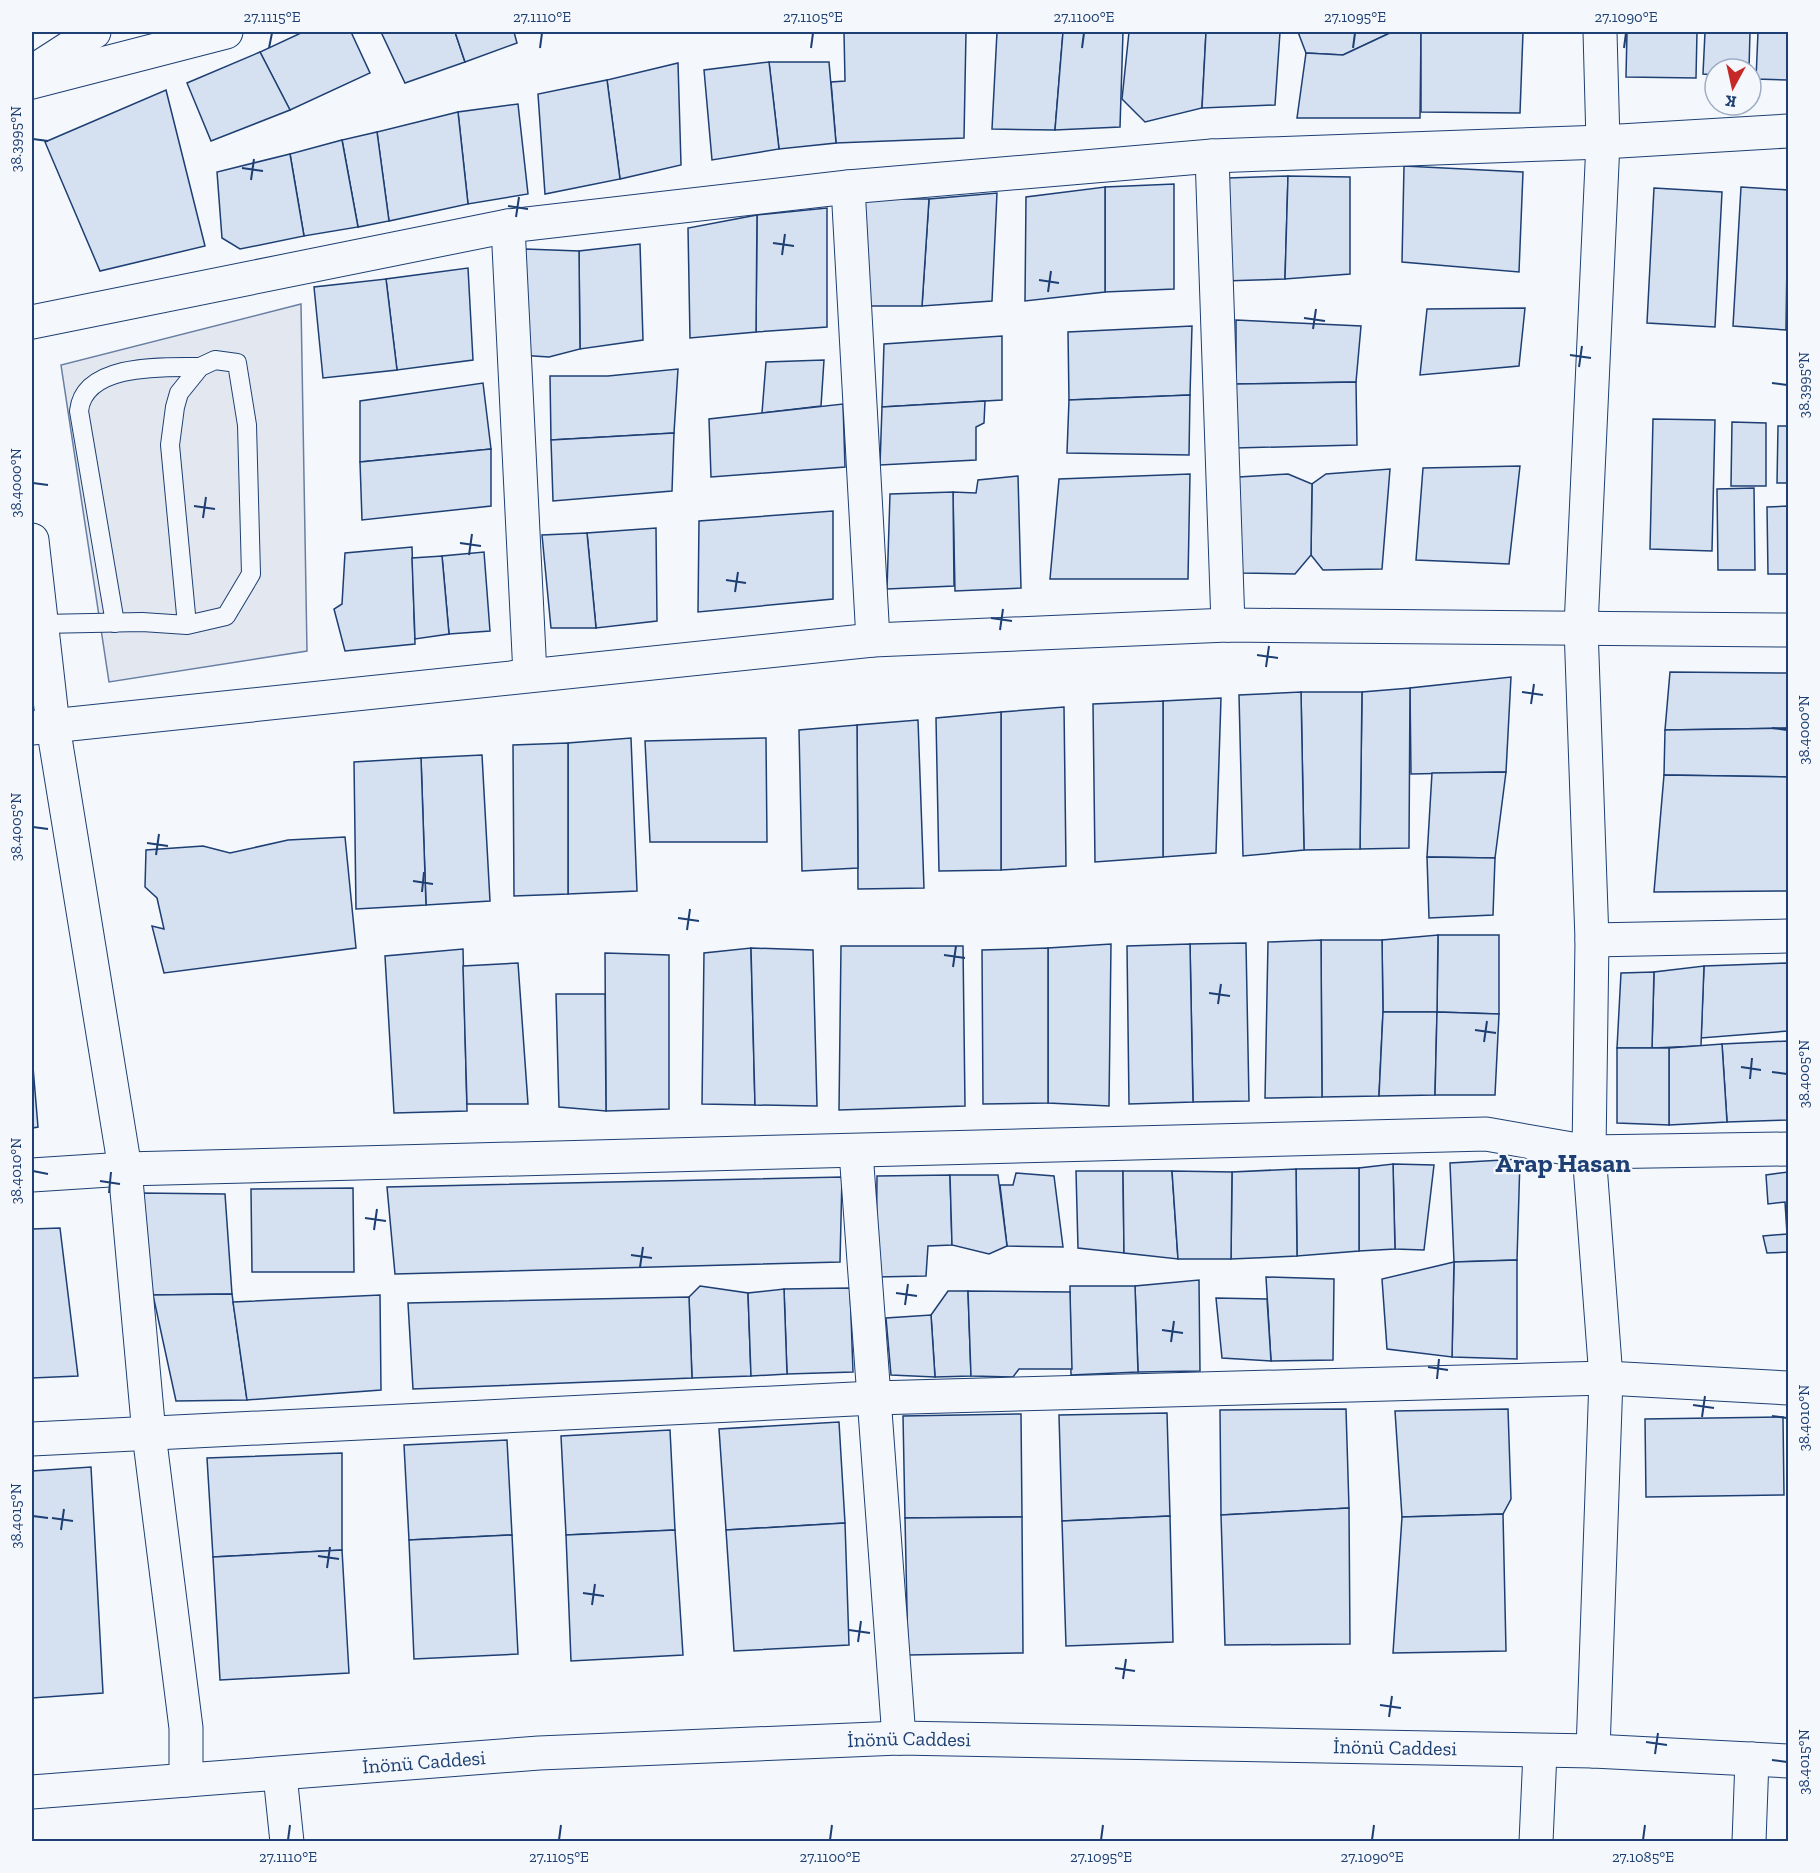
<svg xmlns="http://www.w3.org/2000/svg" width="1820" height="1873" viewBox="0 0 1820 1873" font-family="'Zilla Slab',serif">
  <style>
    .parking { fill: #e3e8f0; stroke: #687fa3; stroke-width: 1.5 }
    .building { fill: #d5e0f0; stroke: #1d3f73; stroke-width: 1.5 }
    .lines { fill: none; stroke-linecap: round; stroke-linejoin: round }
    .lane-casing { stroke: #1d3f73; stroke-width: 20 }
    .street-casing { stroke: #1d3f73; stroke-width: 35 }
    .secondary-casing { stroke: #1d3f73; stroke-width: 35 }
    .primary-casing { stroke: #1d3f73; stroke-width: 35 }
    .lane { stroke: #f4f7fb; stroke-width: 18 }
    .street { stroke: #f4f7fb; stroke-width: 33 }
    .secondary { stroke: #f4f7fb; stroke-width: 33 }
    .primary { stroke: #f4f7fb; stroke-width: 33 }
    .ticks { fill: none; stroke: #1d3f73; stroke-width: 2 }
    .labels { text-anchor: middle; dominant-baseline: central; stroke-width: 4.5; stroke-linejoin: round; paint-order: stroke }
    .street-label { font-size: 20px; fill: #1d3f73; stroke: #f4f7fb }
    .district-label { font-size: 26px; font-weight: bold; fill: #1d3f73; stroke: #f4f7fb }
    .neatline { fill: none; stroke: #1d3f73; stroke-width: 2 }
    .ticks-label { font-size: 15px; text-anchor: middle; fill: #1d3f73 }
  </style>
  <rect width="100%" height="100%" fill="#f4f7fb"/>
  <polygon class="parking" points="301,304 307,651 109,682 61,365"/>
  <g class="building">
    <polygon points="303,32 351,32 370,73 290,110 260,52"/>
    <polygon points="381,32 455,32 465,62 405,83"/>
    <polygon points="455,32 514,32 517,43 465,62"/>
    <polygon points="844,32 966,32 964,138 836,143 831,82 845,81"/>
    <polygon points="997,32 1063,32 1055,130 992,129"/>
    <polygon points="1063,32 1123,32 1120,127 1055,130"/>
    <polygon points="1129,32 1206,32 1202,108 1145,122 1122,99"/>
    <polygon points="1206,32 1280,32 1275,105 1202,108"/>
    <polygon points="1298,32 1392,32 1343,55 1306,53"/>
    <polygon points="1392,32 1421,32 1420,118 1297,118 1306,53 1343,55"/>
    <polygon points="1421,32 1523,32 1520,113 1421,112"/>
    <polygon points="1627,32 1697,32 1696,78 1626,77"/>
    <polygon points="1705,32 1750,32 1749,69 1715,69 1715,75 1703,74"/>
    <polygon points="1758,32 1788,32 1788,80 1756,79"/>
    <polygon points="260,52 290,110 211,141 187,83"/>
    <polygon points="769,62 829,62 836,143 779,149"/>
    <polygon points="769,62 779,149 712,160 704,70"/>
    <polygon points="678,63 681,165 620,179 607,80"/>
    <polygon points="607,80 620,179 545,194 538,94"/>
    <polygon points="166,90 205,246 100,271 45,142"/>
    <polygon points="518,104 528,194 468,204 458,112"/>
    <polygon points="458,112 468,204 389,221 377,132"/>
    <polygon points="377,132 389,221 358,227 342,140"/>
    <polygon points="342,140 358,227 304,236 290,154"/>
    <polygon points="290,154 304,236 240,249 222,238 217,172"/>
    <polygon points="1404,166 1523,172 1519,272 1402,262"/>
    <polygon points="1288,176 1285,279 1224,281 1228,178"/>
    <polygon points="1288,176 1350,177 1350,274 1285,279"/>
    <polygon points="1174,184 1174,289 1105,292 1105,187"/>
    <polygon points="1105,187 1105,292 1025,301 1026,197"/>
    <polygon points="1741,187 1788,190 1786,330 1733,326"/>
    <polygon points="1654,188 1722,192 1715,327 1647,323"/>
    <polygon points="997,193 992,301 922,306 929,199"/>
    <polygon points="864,199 929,199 922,306 864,306"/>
    <polygon points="827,208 827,327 756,332 757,215"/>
    <polygon points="757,215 756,332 690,338 688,228"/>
    <polygon points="640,244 643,340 580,349 579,251"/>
    <polygon points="525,249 579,251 580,349 549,357 519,355"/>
    <polygon points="468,268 473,360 397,370 386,279"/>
    <polygon points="386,279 397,370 323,378 314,287"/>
    <polygon points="1525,308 1519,366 1420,375 1427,309"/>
    <polygon points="1236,320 1361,326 1356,382 1236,384"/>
    <polygon points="1192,326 1190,395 1069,400 1068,332"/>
    <polygon points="1002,336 1002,400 882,407 884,344"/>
    <polygon points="824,360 821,406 762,413 766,362"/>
    <polygon points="678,369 674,433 551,440 550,376 608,376"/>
    <polygon points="1356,382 1357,445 1235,448 1236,384"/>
    <polygon points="483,383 491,449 360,462 360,401"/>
    <polygon points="1190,395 1189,455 1067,453 1069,400"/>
    <polygon points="985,401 984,423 976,427 976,460 880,465 882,407"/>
    <polygon points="843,404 845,467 711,477 709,419"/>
    <polygon points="1653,419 1715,420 1712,551 1650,549"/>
    <polygon points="1732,422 1766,423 1766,486 1731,486"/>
    <polygon points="1778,426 1788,426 1788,483 1777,483"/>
    <polygon points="674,433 672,491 553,501 551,440"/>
    <polygon points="491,449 491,506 362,520 360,462"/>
    <polygon points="1520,466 1509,564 1416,560 1423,468"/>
    <polygon points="1390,469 1382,569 1323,570 1311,555 1312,484 1326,474"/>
    <polygon points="1190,474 1188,579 1050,579 1059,479"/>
    <polygon points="1288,474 1312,484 1311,555 1295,574 1241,573 1239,477"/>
    <polygon points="1018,476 1021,588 955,591 953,492 976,493 978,480"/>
    <polygon points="1754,488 1755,570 1718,570 1717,489"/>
    <polygon points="953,492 954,586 887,589 890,494"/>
    <polygon points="1788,506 1788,574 1768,574 1767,507"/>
    <polygon points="833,511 833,599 698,612 699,521"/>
    <polygon points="656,528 657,621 596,628 587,533"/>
    <polygon points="587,533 596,628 551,628 542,535"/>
    <polygon points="412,547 415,644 345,651 334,609 342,604 345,553"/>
    <polygon points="484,552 490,631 449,634 442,556"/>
    <polygon points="442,556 449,634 415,639 412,558"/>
    <polygon points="1670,672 1788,673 1788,728 1665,730"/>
    <polygon points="1511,677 1506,772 1411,774 1410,688"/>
    <polygon points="1410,688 1409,848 1360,849 1362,692"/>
    <polygon points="1301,692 1362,692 1360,849 1304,850"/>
    <polygon points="1301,692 1304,850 1243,856 1239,695"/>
    <polygon points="1221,698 1216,853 1163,857 1163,701"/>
    <polygon points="1163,701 1163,857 1095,862 1093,704"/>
    <polygon points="1064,707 1066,866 1001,870 1001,712"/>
    <polygon points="1001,712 1001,870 939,871 936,718"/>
    <polygon points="918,720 924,888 858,889 857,725"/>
    <polygon points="857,725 858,868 802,871 799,730"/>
    <polygon points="1788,728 1788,777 1664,775 1665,730"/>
    <polygon points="631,738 637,891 568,894 568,743"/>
    <polygon points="766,738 767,842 650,842 645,741"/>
    <polygon points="568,743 568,894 514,896 513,745"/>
    <polygon points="482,755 490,901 426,905 421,758"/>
    <polygon points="421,758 426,905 356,909 354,762"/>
    <polygon points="1506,772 1495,858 1427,857 1432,773"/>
    <polygon points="1664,775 1788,777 1788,891 1654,892"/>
    <polygon points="345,837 356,948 164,973 152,926 164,929 157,898 145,887 146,850 203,846 230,853 288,840"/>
    <polygon points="1427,857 1495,858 1493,915 1429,918"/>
    <polygon points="1438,935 1499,935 1499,1014 1437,1012"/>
    <polygon points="1438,935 1437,1012 1383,1012 1382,940"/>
    <polygon points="1321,940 1382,940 1383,1012 1379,1096 1322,1097"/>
    <polygon points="1321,940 1322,1097 1265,1098 1268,942"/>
    <polygon points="1246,943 1249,1101 1193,1102 1190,944"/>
    <polygon points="1111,944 1109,1106 1048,1103 1048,948"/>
    <polygon points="1190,944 1193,1102 1129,1104 1127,946"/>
    <polygon points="841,946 963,946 965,1106 839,1110"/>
    <polygon points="751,948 755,1105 702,1104 704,953"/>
    <polygon points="751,948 813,950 817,1106 755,1105"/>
    <polygon points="1048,948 1048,1103 983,1104 982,950"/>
    <polygon points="463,949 467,1111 394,1113 385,956"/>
    <polygon points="605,953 669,955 669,1109 606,1111"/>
    <polygon points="518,963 528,1104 467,1104 463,966"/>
    <polygon points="1788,963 1788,1031 1701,1038 1704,966"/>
    <polygon points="1704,966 1701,1046 1652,1048 1654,972"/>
    <polygon points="1654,972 1652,1048 1617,1048 1621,973"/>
    <polygon points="556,994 605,994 606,1111 559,1107"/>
    <polygon points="1383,1012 1437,1012 1435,1095 1379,1096"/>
    <polygon points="1437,1012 1499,1014 1495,1095 1435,1095"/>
    <polygon points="1788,1041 1788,1120 1727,1122 1722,1044"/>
    <polygon points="1722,1044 1727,1122 1669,1125 1669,1048"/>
    <polygon points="1617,1048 1669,1048 1669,1125 1617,1123"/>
    <polygon points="32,1055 38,1127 32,1128"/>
    <polygon points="1520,1159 1517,1260 1454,1262 1450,1163"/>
    <polygon points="1393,1164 1434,1165 1424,1250 1395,1249"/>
    <polygon points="1393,1164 1395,1249 1359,1251 1359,1168"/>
    <polygon points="1359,1168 1359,1251 1297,1256 1296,1169"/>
    <polygon points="1296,1169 1297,1256 1231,1259 1232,1172"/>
    <polygon points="1076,1171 1123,1171 1124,1253 1078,1248"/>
    <polygon points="1123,1171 1172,1171 1178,1259 1124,1253"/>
    <polygon points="1172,1171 1232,1172 1231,1259 1178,1259"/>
    <polygon points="1788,1172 1788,1252 1767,1253 1763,1236 1787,1234 1785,1202 1768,1204 1766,1175"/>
    <polygon points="1016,1173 1054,1176 1063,1247 1007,1246 1000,1185 1013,1185"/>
    <polygon points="950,1175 952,1245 928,1246 926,1276 876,1277 877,1176"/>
    <polygon points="950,1175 998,1175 1007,1246 989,1254 952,1245"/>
    <polygon points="842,1177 840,1262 395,1274 387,1187"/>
    <polygon points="353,1188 354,1272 252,1272 251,1189"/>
    <polygon points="140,1193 225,1194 232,1294 153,1295"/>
    <polygon points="60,1228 78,1376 32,1378 32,1229"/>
    <polygon points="1517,1260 1517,1359 1452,1357 1454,1262"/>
    <polygon points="1454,1262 1452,1357 1387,1349 1382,1279"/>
    <polygon points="1266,1277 1334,1279 1333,1360 1271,1361"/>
    <polygon points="1199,1280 1200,1371 1138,1372 1135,1286"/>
    <polygon points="700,1286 748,1293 751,1376 692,1378 689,1297"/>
    <polygon points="1070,1286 1135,1286 1138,1372 1071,1375"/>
    <polygon points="850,1288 853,1372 787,1374 784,1289"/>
    <polygon points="784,1289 787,1374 751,1376 748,1293"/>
    <polygon points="948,1291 968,1291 971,1376 935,1377 931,1315"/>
    <polygon points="968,1291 1070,1292 1072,1369 1019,1369 1013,1377 971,1376"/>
    <polygon points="232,1294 247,1400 176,1401 153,1295"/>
    <polygon points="380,1295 381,1390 247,1400 233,1302"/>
    <polygon points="689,1297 692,1378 413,1389 408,1303"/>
    <polygon points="1216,1298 1267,1299 1271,1361 1222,1358"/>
    <polygon points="931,1315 935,1377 891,1375 886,1318"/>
    <polygon points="1346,1409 1349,1508 1221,1515 1220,1410"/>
    <polygon points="1508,1409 1511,1499 1503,1514 1402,1517 1395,1411"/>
    <polygon points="1167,1413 1170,1516 1062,1521 1059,1415"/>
    <polygon points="1021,1414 1022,1517 905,1518 903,1416"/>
    <polygon points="1783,1417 1784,1495 1646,1497 1645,1419"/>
    <polygon points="839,1422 845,1523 726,1530 719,1429"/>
    <polygon points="670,1430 675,1530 566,1535 561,1436"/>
    <polygon points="507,1440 512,1535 409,1540 404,1445"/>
    <polygon points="342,1453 342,1550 213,1557 207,1458"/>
    <polygon points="91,1467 103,1693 32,1698 32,1471"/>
    <polygon points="1349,1508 1350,1644 1225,1645 1221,1515"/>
    <polygon points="1503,1514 1506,1651 1393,1653 1402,1517"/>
    <polygon points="1170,1516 1173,1642 1066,1646 1062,1521"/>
    <polygon points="1022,1517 1023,1653 908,1655 905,1518"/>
    <polygon points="845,1523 849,1645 734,1651 726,1530"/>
    <polygon points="675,1530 683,1655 571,1661 566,1535"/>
    <polygon points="512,1535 518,1654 414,1659 409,1540"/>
    <polygon points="342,1550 349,1673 220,1680 213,1557"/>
  </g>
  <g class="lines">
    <g class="lane-casing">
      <g id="lane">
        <path d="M115 623 79 411C84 363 164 367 200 367"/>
        <polyline points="41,624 142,622 187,625 226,616 251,574 247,425 237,363 215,360 200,367 179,393 175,407 170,445 187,625"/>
      </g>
    </g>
    <g class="street-casing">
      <g id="street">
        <polyline points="32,82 226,32"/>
        <polyline points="1212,156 1228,625"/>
        <polyline points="848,187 873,640"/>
        <polyline points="508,226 530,675"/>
        <polyline points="32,322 508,226 848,187 1212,156 1603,142 1788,131"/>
        <polyline points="32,540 53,726 125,1169 149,1434 186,1728 186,1780"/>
        <polyline points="32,728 873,640 1228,625 1788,630"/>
        <polyline points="1592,940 1788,936"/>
        <polyline points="856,1152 899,1738"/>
        <polyline points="32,1175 125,1169 1486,1134 1589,1152 1788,1149"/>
        <polyline points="32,1439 874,1398 1606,1378 1788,1388"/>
        <polyline points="1593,1751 1606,1378 1589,1152 1592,940 1581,627 1603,142 1600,32"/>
        <polyline points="280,1775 287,1842"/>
        <polyline points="1536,1842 1540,1752"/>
        <polyline points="1749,1842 1752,1759"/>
      </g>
    </g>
    <g class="secondary-casing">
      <polyline id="secondary" points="32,72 94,32"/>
    </g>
    <g class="primary-casing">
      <g id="primary">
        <path id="s1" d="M32 1792 539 1753 899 1738 1593 1751 1788 1761"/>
      </g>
    </g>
    <use href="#lane" class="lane"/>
    <use href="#street" class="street"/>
    <use href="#secondary" class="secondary"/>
    <use href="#primary" class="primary"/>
  </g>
  <path class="ticks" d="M269 48 272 33M540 48 542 33M811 48 813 33M1082 48 1084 33M1353 48 1355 33M1624 48 1626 33M33 139 48 141M242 168 263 171M251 180 254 159M508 206 528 209M516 217 519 197M773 243 794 246M782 255 785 234M1039 280 1059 283M1048 292 1051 271M1304 318 1325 321M1313 329 1316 309M1570 355 1591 358M1579 367 1582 346M1772 383 1787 385M33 483 48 485M194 506 215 509M203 518 206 497M460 543 481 546M469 555 472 534M726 580 746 583M735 592 738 572M991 618 1012 621M1000 630 1003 609M1257 655 1278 658M1266 667 1269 646M1522 692 1543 695M1531 704 1534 684M1772 728 1787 730M33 827 48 829M147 843 168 846M156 855 159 834M413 881 433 884M422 892 424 872M678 918 699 921M687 930 690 909M944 955 965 958M953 967 956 946M1209 993 1230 996M1218 1004 1221 984M1475 1030 1496 1033M1484 1042 1487 1021M1741 1067 1761 1070M1772 1072 1787 1074M1750 1079 1752 1058M33 1171 48 1174M100 1181 120 1184M109 1193 111 1172M365 1218 386 1221M374 1230 377 1209M631 1255 652 1258M640 1267 643 1247M896 1293 917 1296M905 1305 908 1284M1162 1330 1183 1333M1171 1342 1174 1321M1428 1367 1448 1370M1437 1379 1439 1359M1693 1405 1714 1408M1772 1416 1787 1418M1702 1417 1705 1396M33 1516 48 1518M52 1518 73 1521M61 1530 64 1509M318 1556 339 1559M327 1568 330 1547M583 1593 604 1596M592 1605 595 1584M849 1630 870 1633M858 1642 861 1621M1115 1668 1135 1671M1123 1679 1126 1659M1380 1705 1401 1708M1389 1717 1392 1696M1646 1742 1667 1745M1655 1754 1658 1733M1772 1760 1787 1762M288 1840 290 1825M559 1840 561 1825M830 1840 832 1825M1101 1840 1103 1825M1372 1840 1374 1825M1643 1840 1645 1825"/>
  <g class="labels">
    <g class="street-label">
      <text stroke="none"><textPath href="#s1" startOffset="879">İnönü Caddesi</textPath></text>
      <text stroke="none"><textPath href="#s1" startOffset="1365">İnönü Caddesi</textPath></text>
      <text stroke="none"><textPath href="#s1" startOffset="393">İnönü Caddesi</textPath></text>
    </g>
    <g class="district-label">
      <text x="1563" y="1163">Arap Hasan</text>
    </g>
  </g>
  <rect width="1820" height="1873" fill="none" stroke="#f4f7fb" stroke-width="66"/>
  <g transform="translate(1733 87) rotate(188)"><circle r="28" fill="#f4f7fb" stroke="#9eadc5" stroke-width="1.5"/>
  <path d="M0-4.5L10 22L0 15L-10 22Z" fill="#c62828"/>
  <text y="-9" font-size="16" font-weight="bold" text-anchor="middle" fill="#1d3f73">K</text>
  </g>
  <rect x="33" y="33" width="1754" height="1807" class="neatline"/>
  <g class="ticks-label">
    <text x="272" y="22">27.1115°E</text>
    <text x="542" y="22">27.1110°E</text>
    <text x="813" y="22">27.1105°E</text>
    <text x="1084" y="22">27.1100°E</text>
    <text x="1355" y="22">27.1095°E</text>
    <text x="1626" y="22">27.1090°E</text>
    <text transform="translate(16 139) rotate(-90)" y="5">38.3995°N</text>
    <text transform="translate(1804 385) rotate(-90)" y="5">38.3995°N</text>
    <text transform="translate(16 483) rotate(-90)" y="5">38.4000°N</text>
    <text transform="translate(1804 730) rotate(-90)" y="5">38.4000°N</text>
    <text transform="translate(16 827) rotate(-90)" y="5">38.4005°N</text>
    <text transform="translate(1804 1074) rotate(-90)" y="5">38.4005°N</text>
    <text transform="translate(16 1171) rotate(-90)" y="5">38.4010°N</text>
    <text transform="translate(1804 1418) rotate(-90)" y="5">38.4010°N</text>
    <text transform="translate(16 1516) rotate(-90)" y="5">38.4015°N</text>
    <text transform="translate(1804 1762) rotate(-90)" y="5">38.4015°N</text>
    <text x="288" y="1862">27.1110°E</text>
    <text x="559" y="1862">27.1105°E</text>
    <text x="830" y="1862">27.1100°E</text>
    <text x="1101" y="1862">27.1095°E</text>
    <text x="1372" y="1862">27.1090°E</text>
    <text x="1643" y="1862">27.1085°E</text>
  </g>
</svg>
